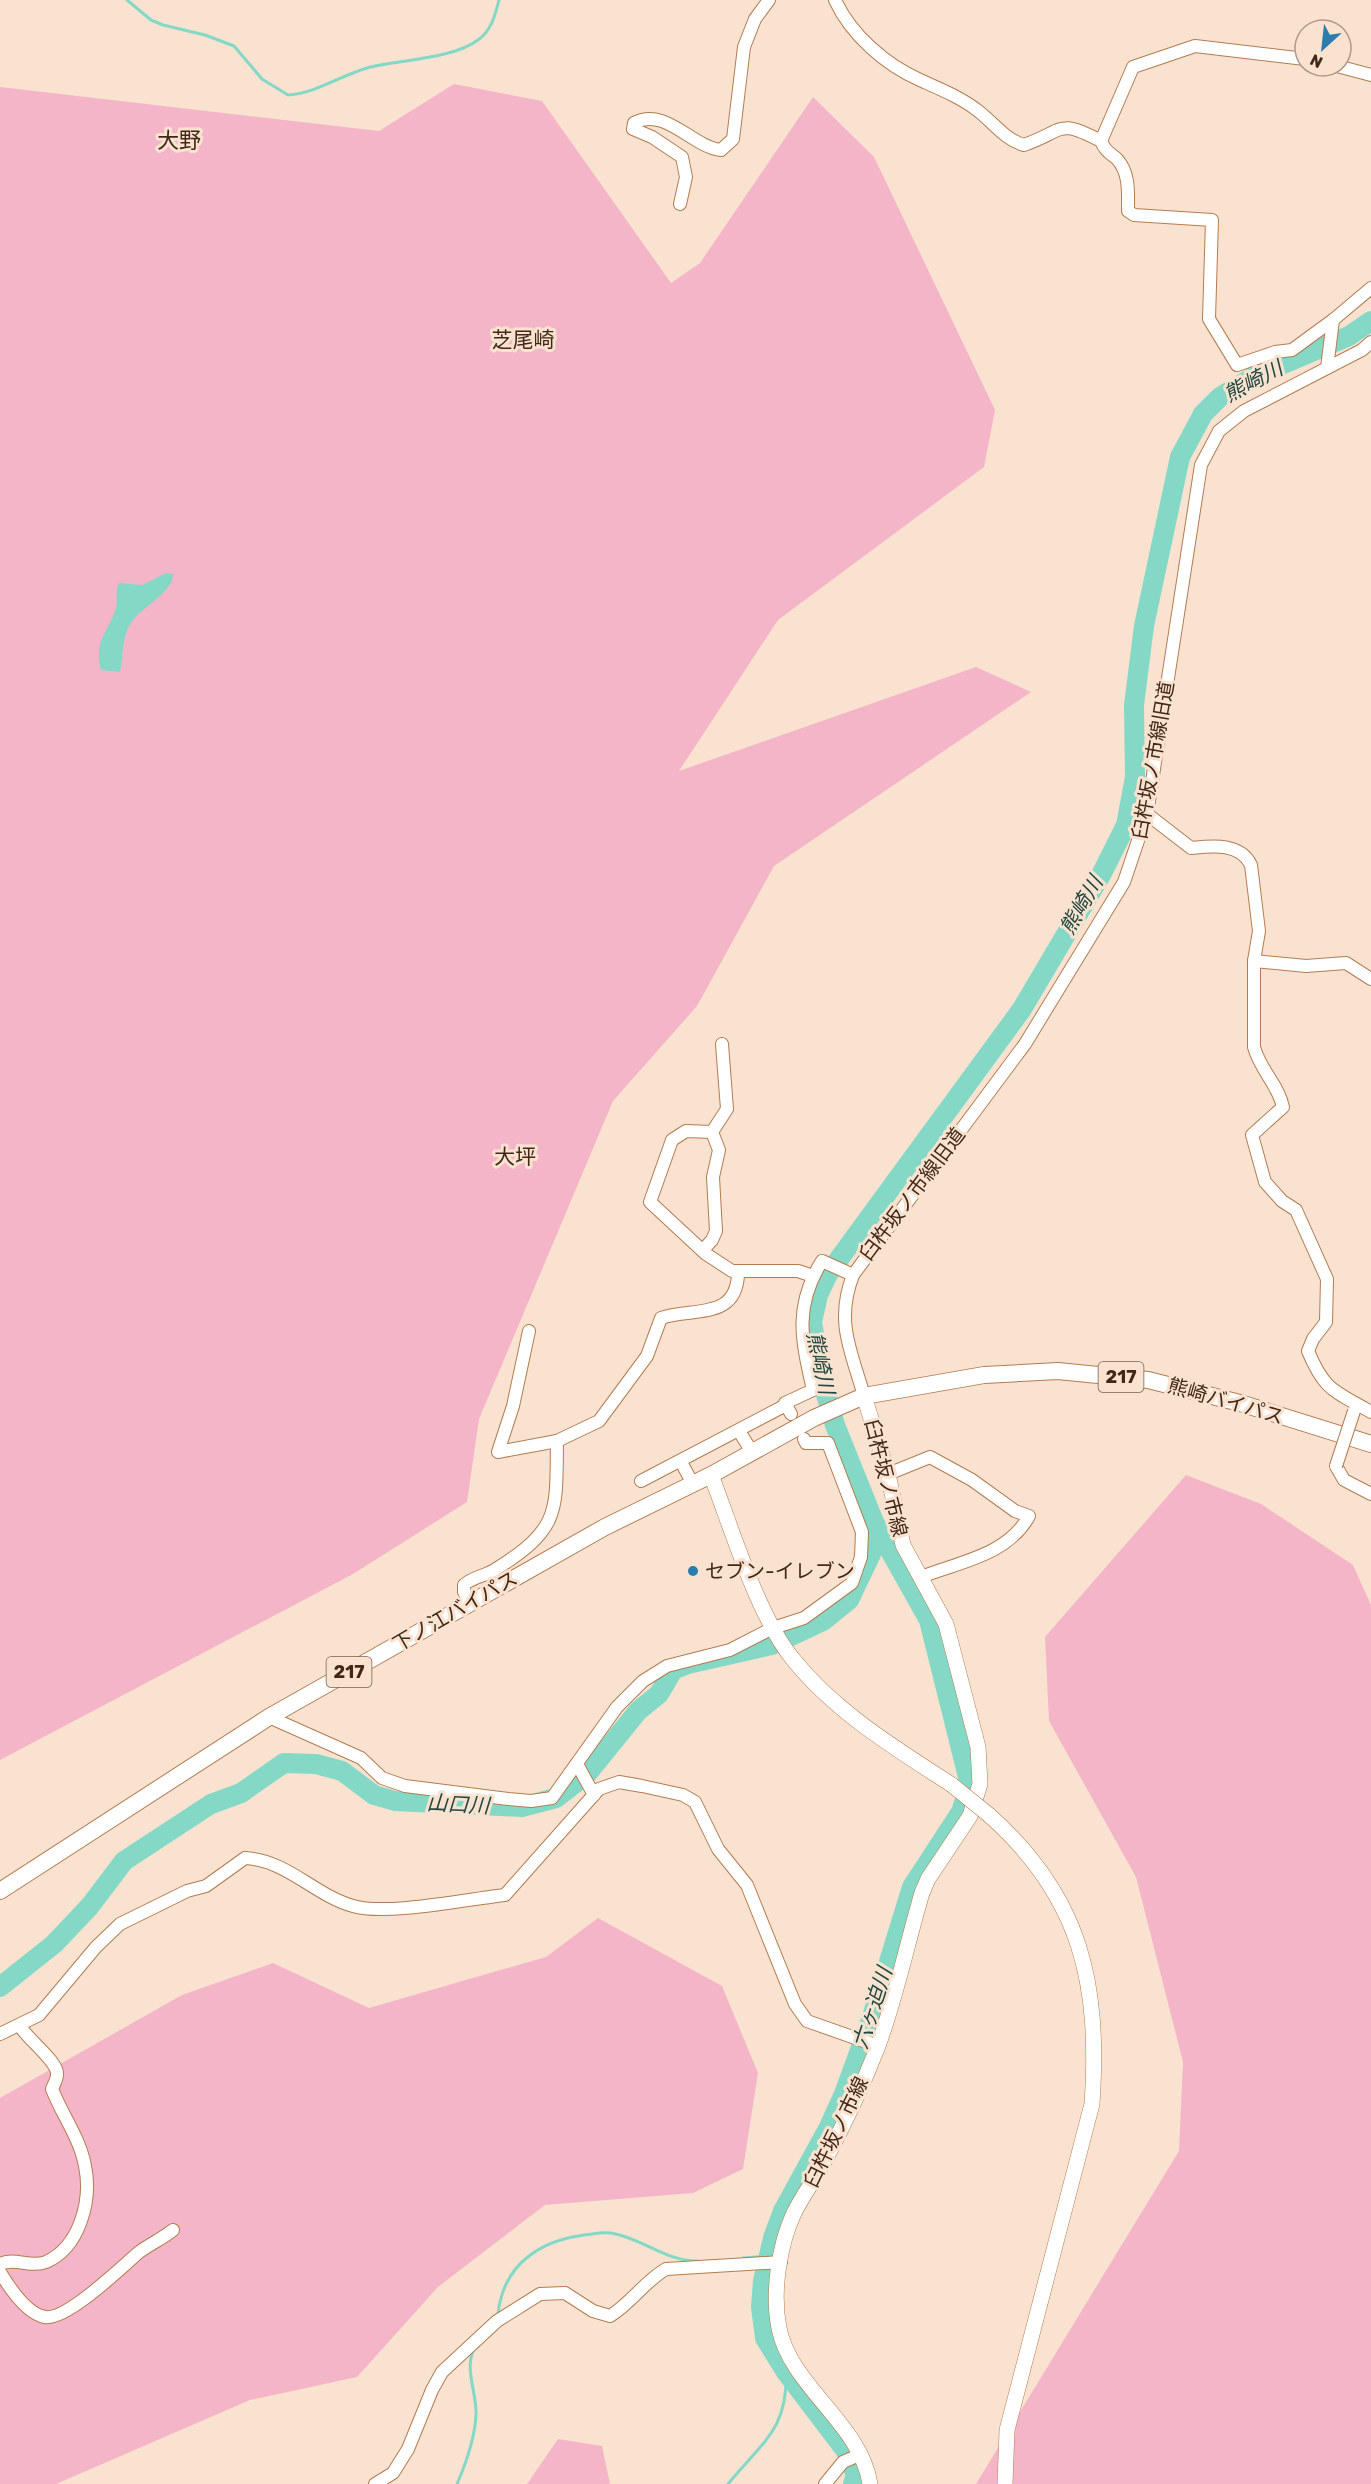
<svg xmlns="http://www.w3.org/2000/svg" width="1371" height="2484" viewBox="0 0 1371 2484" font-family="Rubik,'Noto Sans JP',sans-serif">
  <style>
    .green { fill: #f5b5c8 }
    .water { fill: #84d9c6 }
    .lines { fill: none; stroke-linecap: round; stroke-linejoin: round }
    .stream { stroke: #84d9c6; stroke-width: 3 }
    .river { stroke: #84d9c6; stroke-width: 20 }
    .minor-casing { stroke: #b27c51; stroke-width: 14 }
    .major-casing { stroke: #b27c51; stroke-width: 16 }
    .highway-casing { stroke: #b27c51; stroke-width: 18 }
    .minor { stroke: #fff; stroke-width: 12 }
    .major { stroke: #fff; stroke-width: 15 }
    .highway { stroke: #fff; stroke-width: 16 }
    .minor-bridge-casing { stroke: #b27c51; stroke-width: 14; stroke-linecap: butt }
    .major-bridge-casing { stroke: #b27c51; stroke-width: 16; stroke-linecap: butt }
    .minor-bridge { stroke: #fff; stroke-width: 12 }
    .major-bridge { stroke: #fff; stroke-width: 15 }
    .poi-dot { fill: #2a7dae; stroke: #fae2d0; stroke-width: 2 }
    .labels { text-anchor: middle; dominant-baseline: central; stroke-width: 6; stroke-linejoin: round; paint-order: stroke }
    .shield { fill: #fae2d0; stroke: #78604e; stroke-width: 1.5 }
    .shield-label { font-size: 18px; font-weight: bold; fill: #402917 }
    .street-label { font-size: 20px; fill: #402917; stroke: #fae2d0 }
    .poi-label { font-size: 20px; fill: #402917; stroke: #fae2d0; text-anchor: start }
    .neighbourhood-label { font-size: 21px; fill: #402917; stroke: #fae2d0 }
    .water-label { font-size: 21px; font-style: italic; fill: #214941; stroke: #fae2d0 }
    .quarter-label { font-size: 22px; fill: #402917; stroke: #fae2d0 }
  </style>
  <rect width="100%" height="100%" fill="#fae2d0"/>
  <g class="green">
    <polygon points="454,84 542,101 671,283 700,263 813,97 874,157 995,410 984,467 778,620 679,771 976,667 1031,692 774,866 697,1006 613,1101 479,1419 467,1502 353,1574 0,1760 0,87 379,131"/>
    <polygon points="1186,1475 1261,1504 1353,1565 1371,1605 1371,2484 976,2484 1179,2151 1183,2062 1136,1877 1049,1721 1045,1637"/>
    <polygon points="598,1918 722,1986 758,2073 743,2169 693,2193 545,2205 438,2287 357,2377 250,2400 56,2484 0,2484 0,2098 182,1995 273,1963 369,2008 546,1957"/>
    <polygon points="558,2439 602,2446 610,2484 527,2484"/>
  </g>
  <path class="water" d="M166 573 173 574C174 591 144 606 134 619 121 634 124 654 120 672L101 670C94 640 106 636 115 611 119 601 114 592 119 583L142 585Z"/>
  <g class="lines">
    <g class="stream">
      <path d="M127 0 151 20 163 25 205 35 234 46 262 79 288 95C316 93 340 76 367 68 397 60 453 59 478 40 492 30 495 15 499 0"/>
      <polyline points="743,2258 769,2256"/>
      <path d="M498 2314C503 2266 538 2241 584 2235 593 2234 603 2232 611 2233 642 2238 667 2262 698 2261"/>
      <path d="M457 2484C466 2463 475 2438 476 2415 477 2393 464 2369 474 2349"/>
      <path d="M728 2484C762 2442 788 2430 786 2372"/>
    </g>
    <g class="river">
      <polyline points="0,1987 54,1944 90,1906 124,1861 211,1804 241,1793 284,1763 316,1764 342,1771 374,1795 395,1801 522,1807 556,1798 587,1774 638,1711 659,1694 673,1670 688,1664 772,1645 823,1621 849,1600 871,1554 877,1530 874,1522"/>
      <polyline points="853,2484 856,2475 846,2451 786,2372 765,2338 761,2307 763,2281 773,2238 783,2211 829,2127 844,2094 872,2017 912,1887 961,1812 970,1785 929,1620 874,1522 835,1425 822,1381 812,1322 818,1295 828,1274 1022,1009 1101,875 1126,825 1135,777 1134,705 1144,626 1180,457 1203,414 1220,397 1253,377 1349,336 1371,321"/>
    </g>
    <g class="minor-casing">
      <g id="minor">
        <path d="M835 0C851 35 886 65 920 80 940 89 960 97 977 110 994 123 1004 139 1024 145 1066 130 1057 118 1101 141 1105 151 1110 153 1117 159 1130 173 1128 193 1128 211L1134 215 1212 220 1209 319 1237 365 1275 352 1292 350 1333 320"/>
        <polyline points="1337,66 1371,75"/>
        <polyline points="1101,141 1133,67 1195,46 1305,59"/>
        <path d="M680 204 686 177 682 157 652 137 633 129 634 123C665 106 692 147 721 150L733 139 744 47 755 19 769 0"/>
        <polyline points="1327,368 1333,320 1371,288"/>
        <path d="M1147 814 1191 848C1211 846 1240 842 1251 865L1259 931 1254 961V1047C1260 1070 1278 1084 1283 1107L1252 1135 1265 1182 1282 1201 1296 1210 1327 1279 1326 1322 1313 1339 1308 1351C1325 1392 1335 1391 1371 1412"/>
        <polyline points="1254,961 1306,966 1346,963 1371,979"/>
        <polyline points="712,1132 686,1131 672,1140 650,1202 706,1254 732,1271 798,1271 813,1276"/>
        <polyline points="712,1132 727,1109 722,1044"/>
        <polyline points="703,1250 712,1240 716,1231 713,1177 719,1150 712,1132"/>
        <path d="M529 1331 513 1406 498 1452 557 1441 599 1421 647 1356 661 1318C692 1307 737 1321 738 1273"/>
        <path d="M864 1396C851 1350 835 1322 853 1275L1025 1044 1124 882 1147 814 1201 465 1219 431 1244 411 1362 350 1371 342"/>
        <path d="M791 1414 785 1403 813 1390C802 1341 793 1307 822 1261L853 1275"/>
        <polyline points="739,1431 752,1452"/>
        <polyline points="681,1462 693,1484"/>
        <polyline points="1336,1466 1344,1480 1371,1494"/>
        <path d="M888 1474 930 1457 972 1480 1015 1511 1029 1516C1008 1555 959 1562 921 1577"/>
        <polyline points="641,1481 786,1405"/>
        <path d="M470 1603 464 1592V1585C472 1577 486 1576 496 1569 561 1528 556 1512 557 1441"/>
        <polyline points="269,1717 361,1758 382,1778 405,1786 508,1799 531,1801 552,1798 617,1707 643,1681 667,1666 730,1650 773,1628 804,1618 852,1583 861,1557 862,1532 828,1443 806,1443 804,1439"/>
        <polyline points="577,1764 594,1795"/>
        <path d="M0 2034 39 2015 96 1947 120 1924 187 1891 206 1886 245 1858C287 1860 314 1895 353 1906 386 1916 469 1899 505 1895L599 1789 619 1782 642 1786 683 1795 695 1802 718 1849 747 1885 795 2004 807 2021 878 2046"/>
        <path d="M0 2264C14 2257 31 2268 46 2262 80 2247 92 2200 85 2166 80 2138 62 2115 52 2089 54 2084 57 2079 57 2075 59 2062 27 2039 20 2026"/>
        <path d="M0 2272C9 2287 27 2314 45 2317 66 2321 121 2268 138 2253 148 2245 162 2239 173 2230"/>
        <path d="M375 2484 393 2473 408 2449 432 2390 442 2372 497 2321 540 2294 565 2293 593 2311 610 2316C631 2303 645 2281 666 2269L781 2262"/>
        <polyline points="825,2484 843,2462 859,2455"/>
      </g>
    </g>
    <g class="major-casing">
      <g id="major">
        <path d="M864 1396 888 1474 903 1545 946 1624 978 1747 980 1784 970 1816 928 1879 922 1893C907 1944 896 1997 878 2046 863 2085 844 2125 824 2162 815 2179 803 2195 794 2213 779 2245 772 2293 779 2328 790 2386 861 2424 870 2484"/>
        <path d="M711 1475C732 1529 757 1614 792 1658 835 1712 895 1748 952 1785"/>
        <path d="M989 1815C1082 1898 1100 1984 1092 2104L1007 2430 1005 2484"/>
      </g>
    </g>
    <g class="highway-casing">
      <polyline id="highway" points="0,1891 269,1717 605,1527 711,1475 814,1418 864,1396 984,1375 1058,1371 1148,1380 1240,1403 1371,1444"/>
    </g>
    <use href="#minor" class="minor"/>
    <use href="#major" class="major"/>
    <use href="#highway" class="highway"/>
    <g class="minor-bridge-casing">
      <polyline id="minor-bridge" points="1336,1466 1354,1411"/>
    </g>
    <g class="major-bridge-casing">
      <polyline id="major-bridge" points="952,1785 989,1815"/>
    </g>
    <use href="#minor-bridge" class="minor-bridge"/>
    <use href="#major-bridge" class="major-bridge"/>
  </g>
  <circle class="poi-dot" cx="693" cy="1571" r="6"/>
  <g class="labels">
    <g class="shield">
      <rect x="1098.5" y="1362" width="45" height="30" rx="4.5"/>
      <rect x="326.5" y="1657" width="45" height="30" rx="4.5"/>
    </g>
    <g class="shield-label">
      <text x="1121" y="1377">217</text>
      <text x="349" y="1672">217</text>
    </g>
    <g class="street-label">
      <text transform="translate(1153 760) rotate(-80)">臼杵坂ノ市線旧道</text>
      <text transform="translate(912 1194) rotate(-53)">臼杵坂ノ市線旧道</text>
      <text transform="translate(1226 1401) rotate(16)">熊崎バイパス</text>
      <text transform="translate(886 1478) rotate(76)">臼杵坂ノ市線</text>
      <text transform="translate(455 1611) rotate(-30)">下ノ江バイパス</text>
      <text transform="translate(836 2132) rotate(-64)">臼杵坂ノ市線</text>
    </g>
    <g class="poi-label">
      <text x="705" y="1571">セブン-イレブン</text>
    </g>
    <g class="neighbourhood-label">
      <text x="523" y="339">芝尾崎</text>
      <text x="515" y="1156">大坪</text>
    </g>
    <g class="water-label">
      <text transform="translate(1253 381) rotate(-28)">熊崎川</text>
      <text transform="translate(1081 905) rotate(-60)">熊崎川</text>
      <text transform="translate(821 1363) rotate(78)">熊崎川</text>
      <text transform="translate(458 1804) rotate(3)">山口川</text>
      <text transform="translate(872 2008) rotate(-72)">六ヶ迫川</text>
    </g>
    <g class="quarter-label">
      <text x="179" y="140">大野</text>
    </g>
  </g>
  <g transform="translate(1323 48) rotate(207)"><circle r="28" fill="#fae2d0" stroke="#b09886" stroke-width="1.5"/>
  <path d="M0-4.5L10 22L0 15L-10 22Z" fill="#2a7dae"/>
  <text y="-9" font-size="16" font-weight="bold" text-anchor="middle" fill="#402917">N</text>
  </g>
</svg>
